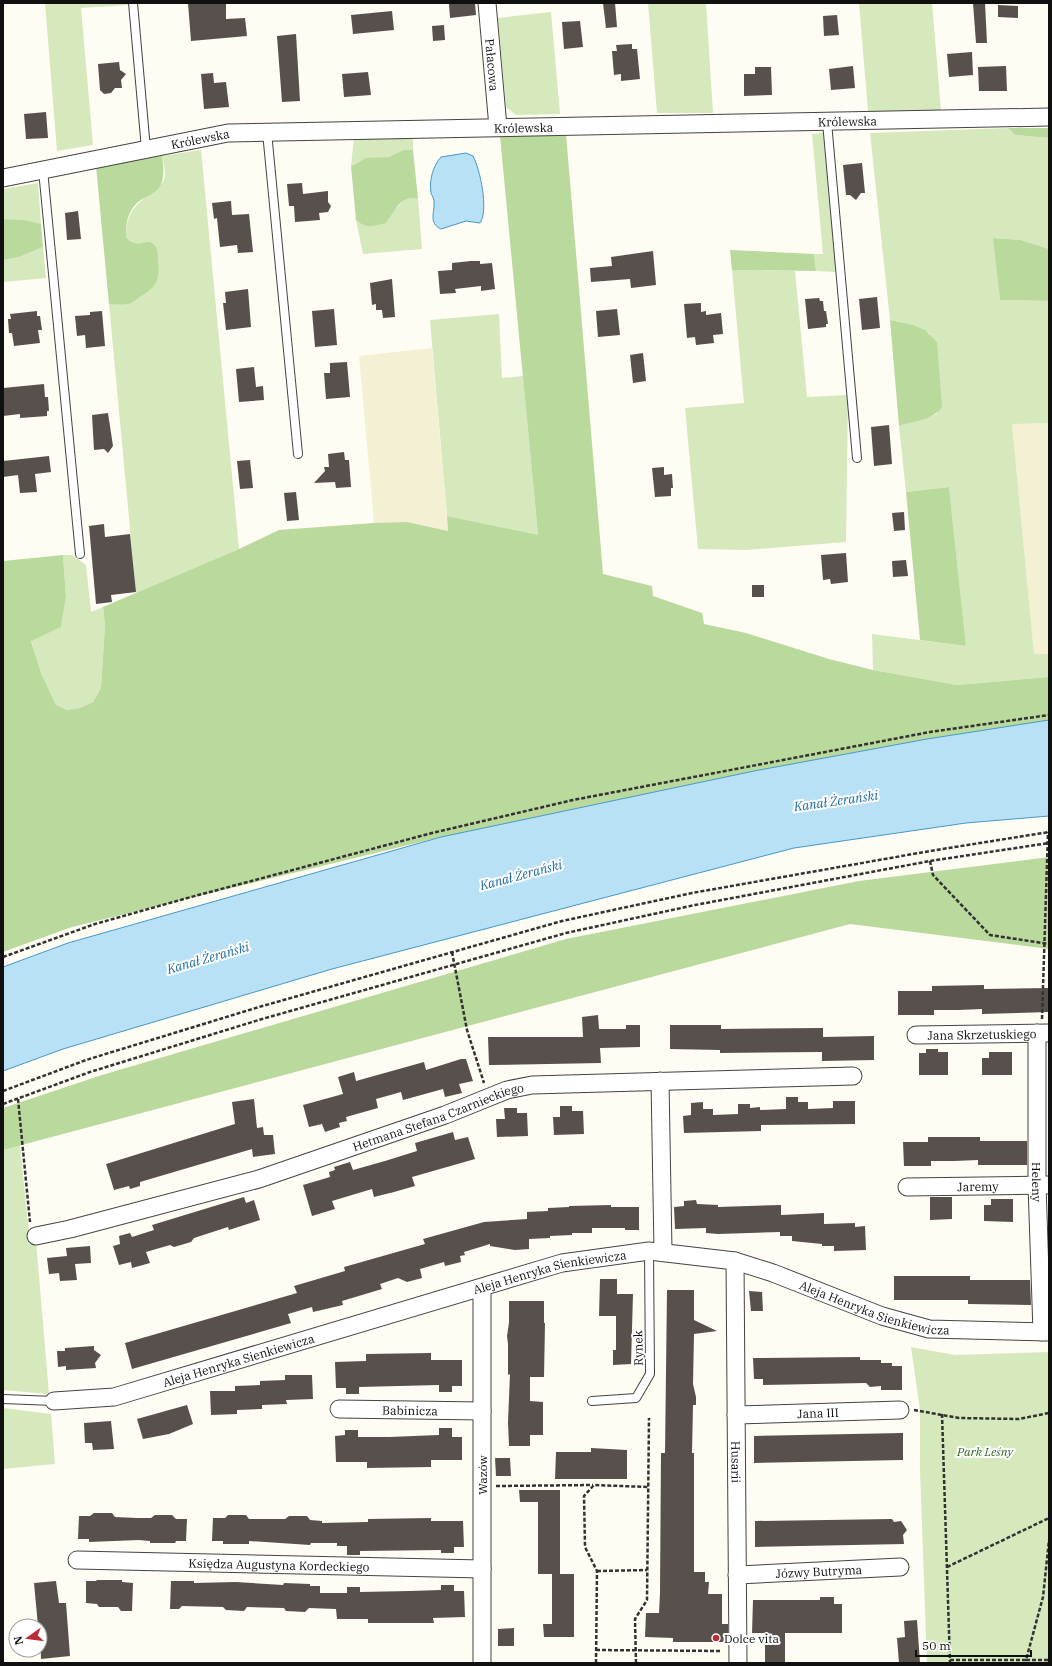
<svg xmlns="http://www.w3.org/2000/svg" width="1052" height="1666" viewBox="0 0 1052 1666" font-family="'IBM Plex Serif',serif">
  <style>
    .farmland { fill: #f4f0d3 }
    .green { fill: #d5e9bd }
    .forest { fill: #bad99c }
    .water { fill: #b9e1f5; stroke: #4299ca }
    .building { fill: #58504c }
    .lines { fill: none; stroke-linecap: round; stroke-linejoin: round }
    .service-casing { stroke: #434343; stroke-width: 10 }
    .minor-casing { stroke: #434343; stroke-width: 19 }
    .path { stroke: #323232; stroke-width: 2.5; stroke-dasharray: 4 2; stroke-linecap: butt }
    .service { stroke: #fff; stroke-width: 8 }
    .minor { stroke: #fff; stroke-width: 17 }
    .poi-dot { fill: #bd2b37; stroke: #fff; stroke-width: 1.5 }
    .labels { text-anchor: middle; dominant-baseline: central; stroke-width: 4; stroke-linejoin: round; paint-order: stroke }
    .street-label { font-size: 12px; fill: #101010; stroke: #fff }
    .park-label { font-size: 12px; font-style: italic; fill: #326721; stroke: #fff }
    .poi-label { font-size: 12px; fill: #101010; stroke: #fff; text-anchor: start }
    .water-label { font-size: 13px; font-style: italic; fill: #1b6a9f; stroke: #fff }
  </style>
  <rect width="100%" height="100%" fill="#fffcf3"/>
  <g class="farmland">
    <polygon points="432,348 448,531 407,522 374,523 359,356"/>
    <polygon points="1049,423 1049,654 1034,655 1012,424"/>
  </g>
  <g class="green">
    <polygon points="45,3 128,3 128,5 81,8 93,145 57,151"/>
    <polygon points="648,3 706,3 713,113 657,113"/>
    <polygon points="859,3 932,3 941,111 868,111"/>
    <polygon points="551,12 560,114 516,115 506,107 498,18"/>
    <polygon points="1008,128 1015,135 1049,138 1049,249 1021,240 994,238 1000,300 1049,301 1049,423 1012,424 1034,654 1049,654 1049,677 957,685 873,670 872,634 966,646 949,487 906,492 899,426 937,414 930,334 913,325 890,320 870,133"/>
    <polygon points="823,133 836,272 816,271 814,254 823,254 812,134"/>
    <path d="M354 137 413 138V150C403 150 398 154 389 157 374 162 366 155 351 166Z"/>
    <path d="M201 150 239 549 136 593 109 304H128L141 243 135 244 126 237C126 211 136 206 153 190 156 188 161 185 163 182 167 175 164 164 162 156Z"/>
    <polygon points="38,183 41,224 25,220 3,219 3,189"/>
    <path d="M412 198 418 199 422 249 363 254 356 220 362 225C372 220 384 216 394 210 403 204 399 200 412 198Z"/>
    <polygon points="43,247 46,278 3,282 3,260 19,257"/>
    <polygon points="732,270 795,271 807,397 848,395 846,542 746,550 698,549 685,408 744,403"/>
    <polygon points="499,314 502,378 523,376 538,536 447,516 430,320"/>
    <polygon points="63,555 72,555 86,565 91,612 103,607 105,625 101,688 93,702 80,708 67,710 56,705 41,673 31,640 61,627 66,597"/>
    <polygon points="20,1145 30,1243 36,1241 49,1394 3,1390 3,1150"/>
    <polygon points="911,1347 955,1355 1049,1352 1049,1663 927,1663 920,1471 920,1410"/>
    <polygon points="3,1408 51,1414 55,1464 3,1469"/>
  </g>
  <g class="forest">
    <polygon points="1008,128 1049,128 1049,138 1015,135"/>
    <polygon points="566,134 603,574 652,586 653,596 702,613 704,624 746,633 829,659 873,670 957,685 1049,677 1049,720 927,739 754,771 441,837 72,927 3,952 3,561 63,555 66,597 61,627 31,641 41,673 56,705 67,710 80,708 93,702 101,688 105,625 103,607 239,549 279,530 374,523 407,522 448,531 447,516 538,535 500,136"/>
    <path d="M404 150H413L418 199C400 195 395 211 386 223 374 226 365 229 356 220L351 166 366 158 389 157Z"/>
    <path d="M162 156C170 205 141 186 129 215 126 222 126 230 126 237 139 251 145 237 153 244 158 247 158 256 158 261 160 280 157 286 141 296 137 299 132 303 128 304 122 305 115 304 109 304L96 166Z"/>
    <polygon points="3,219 25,220 41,224 43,247 19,257 3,260"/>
    <polygon points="993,238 1021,240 1049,249 1049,301 1000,300"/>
    <polygon points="730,250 814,254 816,271 732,270"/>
    <path d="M890 320 913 325 925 330 937 342 942 407C933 420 914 421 899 426Z"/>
    <polygon points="949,487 966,646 920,640 906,492"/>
    <polygon points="1049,857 1049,949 850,924 3,1150 3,1108 102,1075 566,939 859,881"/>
  </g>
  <g class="water">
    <path d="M466 153 473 156C480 169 489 210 480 223L466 221 441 229C428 223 435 212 434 201 434 198 432 196 431 193 429 180 433 166 441 157Z"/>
    <polygon points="1049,720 1049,816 966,823 794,848 332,969 63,1049 3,1071 3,967 68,943 441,837 754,771 927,739"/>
  </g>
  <g class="building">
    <polygon points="188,3 226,3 226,19 245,18 247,36 191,41"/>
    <polygon points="452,3 475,3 476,15 450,18 449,4"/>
    <polygon points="603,3 615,3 617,27 606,28"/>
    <polygon points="973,3 985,3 987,43 976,43"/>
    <polygon points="998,5 1018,6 1018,18 998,17"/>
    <polygon points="392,11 394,30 353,34 351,15"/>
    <polygon points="837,15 839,35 824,36 823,16"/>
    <polygon points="580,21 583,47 564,49 562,22"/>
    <polygon points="444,25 445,40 433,41 432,26"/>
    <polygon points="296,34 300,101 282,102 277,36"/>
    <polygon points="632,44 632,49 637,49 640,79 621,81 621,74 614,75 612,51 617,51 616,45"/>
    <polygon points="972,52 973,75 949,77 947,54"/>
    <polygon points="119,62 120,70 126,74 121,80 122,88 115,88 111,93 104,94 100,90 98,64"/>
    <polygon points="853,66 855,88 831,90 829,69"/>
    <polygon points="1006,66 1007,91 979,91 978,67"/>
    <polygon points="755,67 771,67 772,95 744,96 744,74 755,74"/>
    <polygon points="368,72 371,95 344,97 342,74"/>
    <polygon points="213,73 214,83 226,82 229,107 204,109 201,74"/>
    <polygon points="46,112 48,138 26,139 24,114"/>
    <polygon points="862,163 865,193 861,193 856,200 850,195 846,195 843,165"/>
    <polygon points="302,183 303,194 328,191 328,202 331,206 328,212 319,213 320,220 295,222 294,206 289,206 287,184"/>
    <polygon points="231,201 232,215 249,214 253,252 238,253 237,245 220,247 217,218 214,219 212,203"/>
    <polygon points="78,211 81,239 67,240 65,213"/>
    <polygon points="653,251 656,285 631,288 630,279 591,282 590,268 612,266 611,257"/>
    <polygon points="471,261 480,261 480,264 492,263 495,289 481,291 481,286 455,289 456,293 440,294 438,271 452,270 452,263"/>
    <polygon points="392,279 395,317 383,318 382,310 376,310 376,304 372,305 370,283"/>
    <polygon points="248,289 251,327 226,330 223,303 226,303 225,292"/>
    <polygon points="877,297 880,328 862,330 859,299"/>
    <polygon points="819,298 820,301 823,301 824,311 826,311 828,324 826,324 826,327 808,329 805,299"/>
    <polygon points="701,303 701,312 706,311 706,315 721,313 723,334 713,335 714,343 696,345 695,337 687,338 684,304"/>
    <polygon points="334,309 337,345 315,347 312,311"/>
    <polygon points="617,309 620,335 598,337 596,311"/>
    <polygon points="37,311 37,316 40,316 42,330 38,330 40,343 14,346 12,333 9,333 8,319 11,319 10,314"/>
    <polygon points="102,311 105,346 86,348 85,335 77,336 75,316 90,315 90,312"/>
    <polygon points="643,353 646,381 633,383 630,355"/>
    <polygon points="347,362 350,397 326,399 324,373 330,373 330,363"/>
    <polygon points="254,367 256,387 263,386 264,400 239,402 236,369"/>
    <polygon points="44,384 45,397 48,397 49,411 47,411 47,416 20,418 20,414 3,416 3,388"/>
    <polygon points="108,413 113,446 108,453 104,449 94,450 92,415"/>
    <polygon points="889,425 892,464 874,466 871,427"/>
    <polygon points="344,452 345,460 349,460 351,487 336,488 335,482 314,483 325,471 324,467 329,467 328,454"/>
    <polygon points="49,456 51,472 35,474 37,492 20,493 18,475 3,477 3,461"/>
    <polygon points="250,460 253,488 240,489 237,461"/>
    <polygon points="664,467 664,475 672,474 673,488 671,488 671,496 655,497 652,468"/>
    <polygon points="296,492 299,520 287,521 284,493"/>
    <polygon points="904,512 905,530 894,531 892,513"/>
    <polygon points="104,524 105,537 130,534 136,592 111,595 112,602 96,604 89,526"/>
    <polygon points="846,553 848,582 831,584 830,579 823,580 821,555"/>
    <polygon points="906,560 908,576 893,577 892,561"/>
    <rect x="752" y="585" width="12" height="12"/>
    <polygon points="984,985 984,989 1049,988 1049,1012 982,1014 982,1009 958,1010 934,1010 934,1015 898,1015 898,991 932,991 932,986"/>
    <polygon points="598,1015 599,1029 626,1029 626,1025 640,1025 640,1047 600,1048 601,1063 489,1065 488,1037 583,1037 582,1017"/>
    <polygon points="670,1025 721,1025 721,1029 823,1028 823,1037 874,1036 874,1060 822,1061 822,1052 720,1053 720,1050 670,1049"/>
    <polygon points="926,1049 938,1049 938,1052 948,1052 948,1075 919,1075 919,1053 926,1053"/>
    <polygon points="989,1052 1012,1052 1012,1075 982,1075 982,1058 989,1058"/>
    <polygon points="461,1059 466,1059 473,1081 459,1084 462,1093 445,1097 443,1089 403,1100 401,1092 376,1099 378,1108 346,1117 347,1121 339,1123 340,1127 325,1132 322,1124 309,1127 303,1105 343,1094 338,1077 354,1072 356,1081 424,1062 426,1070"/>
    <polygon points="786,1097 798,1097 798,1102 808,1102 808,1109 833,1108 833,1101 855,1101 855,1124 761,1125 761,1131 684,1133 683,1116 691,1115 691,1103 703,1102 703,1109 713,1109 713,1115 738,1114 738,1104 750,1104 750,1108 760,1107 760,1110 786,1109"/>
    <polygon points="254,1099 257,1128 263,1127 264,1135 273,1135 275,1154 253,1157 252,1149 140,1182 140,1186 130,1189 129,1186 114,1190 106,1164 235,1124 232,1102"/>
    <polygon points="560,1106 572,1106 572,1111 583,1111 584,1134 554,1135 553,1117 560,1117"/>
    <polygon points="504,1108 517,1108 517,1113 527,1113 528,1136 497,1137 496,1119 505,1119"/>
    <polygon points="453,1132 455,1140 468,1137 475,1159 412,1177 415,1186 394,1192 374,1197 372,1189 332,1201 335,1209 312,1216 303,1185 330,1177 329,1172 335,1170 334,1167 350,1162 353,1170 385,1161 417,1151 415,1143"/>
    <polygon points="928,1137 980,1137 980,1141 1027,1141 1027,1165 978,1165 978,1160 954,1161 931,1161 931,1166 904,1166 903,1142 928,1142"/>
    <polygon points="244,1197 246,1203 254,1200 260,1220 229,1230 228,1227 194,1238 191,1242 174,1247 170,1245 146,1252 150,1263 132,1268 131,1262 119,1265 113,1246 120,1244 119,1236 130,1233 132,1237 154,1230 152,1225"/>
    <polygon points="930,1197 952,1197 952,1219 930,1220"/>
    <polygon points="991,1199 1013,1199 1013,1222 984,1221 984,1205 991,1205"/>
    <polygon points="696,1200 697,1204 718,1205 718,1207 781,1205 781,1215 824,1213 824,1224 855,1223 855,1227 865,1226 866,1250 834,1251 834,1246 822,1246 822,1244 792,1241 792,1236 780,1236 780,1232 718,1234 706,1233 706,1228 675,1229 674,1207 684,1206 684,1201"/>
    <polygon points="611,1205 611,1207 639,1207 639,1230 625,1230 625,1228 592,1228 592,1233 572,1233 572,1235 550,1236 550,1238 529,1239 529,1249 515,1250 490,1246 490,1244 464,1252 465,1255 460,1256 461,1262 445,1266 444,1262 420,1269 422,1278 407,1282 398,1278 380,1284 382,1289 342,1301 343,1305 313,1312 312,1307 288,1314 291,1323 132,1369 125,1343 297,1293 294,1286 345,1271 344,1267 425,1244 423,1239 484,1222 527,1219 527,1212 548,1211 548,1208 569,1207 569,1206"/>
    <polygon points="90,1246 91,1263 75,1264 77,1280 60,1281 59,1273 49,1274 47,1258 67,1256 66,1248"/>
    <polygon points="894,1276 970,1276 970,1280 1030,1280 1031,1305 968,1304 968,1300 894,1300"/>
    <polygon points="600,1279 617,1279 617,1294 633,1294 631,1364 613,1365 613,1350 616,1350 616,1316 599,1316"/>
    <polygon points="667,1290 694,1290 694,1320 717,1331 694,1334 693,1384 696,1397 696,1405 693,1405 692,1453 694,1453 694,1572 705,1572 705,1582 709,1582 708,1594 722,1594 722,1624 728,1624 728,1642 673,1642 673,1638 645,1637 646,1613 659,1613 660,1593 661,1453 665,1453"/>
    <polygon points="749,1291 762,1292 763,1311 751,1311"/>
    <polygon points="509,1301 544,1301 544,1323 545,1323 544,1377 530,1377 530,1401 543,1402 543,1435 530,1435 530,1446 509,1446 508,1422 510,1374 508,1375 508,1344 507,1336 509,1323"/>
    <polygon points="94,1346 94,1350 101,1355 95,1363 96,1368 66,1370 66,1366 58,1367 57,1351 65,1351 65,1348"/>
    <polygon points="431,1353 431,1360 462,1360 462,1386 452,1386 452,1392 439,1392 439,1385 359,1387 359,1394 346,1394 346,1388 336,1388 335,1362 366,1361 366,1354"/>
    <polygon points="860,1357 860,1360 881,1360 881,1363 892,1363 892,1366 902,1366 902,1390 881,1390 881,1386 870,1387 866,1383 763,1385 763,1379 754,1379 753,1358"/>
    <polygon points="285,1375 312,1375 313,1399 286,1400 287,1404 262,1405 262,1409 237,1410 237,1414 211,1415 210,1391 235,1391 235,1386 260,1385 260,1381 285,1380"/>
    <polygon points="187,1405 193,1424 169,1434 143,1439 137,1419"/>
    <polygon points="111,1421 114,1449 93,1450 92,1443 85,1443 84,1423"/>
    <polygon points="439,1428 452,1428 452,1437 462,1437 462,1460 431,1460 431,1467 367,1468 367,1462 336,1462 335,1436 345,1435 345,1430 358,1430 358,1437 389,1437 439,1435"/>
    <polygon points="903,1433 903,1460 754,1463 754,1436"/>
    <polygon points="591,1448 627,1450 627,1479 555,1479 556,1452 591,1452"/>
    <polygon points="495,1458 510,1458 511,1476 496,1476"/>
    <polygon points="519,1490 560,1490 560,1574 538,1574 538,1502 520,1502"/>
    <polygon points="94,1513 112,1513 115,1517 137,1518 151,1518 155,1515 172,1515 176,1519 187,1519 186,1541 176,1541 175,1543 150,1543 150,1541 139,1540 89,1542 89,1539 78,1539 79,1516 90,1516"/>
    <polygon points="228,1515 246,1515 249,1519 285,1519 289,1516 307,1516 310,1520 322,1521 322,1523 368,1522 368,1519 431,1518 431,1521 463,1521 464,1547 454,1547 454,1553 441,1553 441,1550 360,1551 360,1555 347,1555 347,1546 337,1546 337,1543 311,1543 310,1545 249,1541 249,1544 223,1544 223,1541 212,1541 213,1518 225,1518"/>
    <polygon points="892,1519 894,1522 901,1521 907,1530 903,1535 904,1544 755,1547 755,1521"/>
    <polygon points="552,1574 574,1574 574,1637 544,1637 543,1624 552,1624"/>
    <polygon points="97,1580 122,1580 122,1582 133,1583 132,1611 121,1611 118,1607 99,1607 97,1604 86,1603 86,1581 96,1581"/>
    <polygon points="56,1581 59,1603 66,1603 70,1656 41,1659 40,1626 38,1626 34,1583"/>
    <polygon points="171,1581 194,1581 194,1583 236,1582 283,1585 284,1583 310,1584 310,1586 320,1586 320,1593 347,1593 347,1587 360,1587 360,1592 410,1591 441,1590 441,1585 454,1585 454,1591 464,1591 465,1617 433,1618 434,1623 368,1623 368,1619 337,1619 336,1609 309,1608 305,1612 286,1611 284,1608 247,1607 244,1611 226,1610 223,1607 182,1606 179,1609 170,1609"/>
    <polygon points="820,1597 834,1597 834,1604 842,1604 842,1633 785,1633 785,1663 765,1663 765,1633 752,1633 753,1600 820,1600"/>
    <polygon points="917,1620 920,1663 899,1663 897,1638 905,1637 904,1621"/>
    <polygon points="514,1628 514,1646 498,1646 498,1629"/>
  </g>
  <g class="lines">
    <g class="service-casing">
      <g id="service">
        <polyline points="133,3 146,149"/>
        <polyline points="827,122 857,458"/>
        <polyline points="267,132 298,454"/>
        <polyline points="43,170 80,554"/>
        <polyline points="3,1399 54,1401"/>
        <polyline points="592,1401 636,1398 650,1374 649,1251"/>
      </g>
    </g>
    <g class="minor-casing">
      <g id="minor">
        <path id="s1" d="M487 3 498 127"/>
        <path id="s2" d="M3 178 228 133 1049 117"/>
        <path id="s3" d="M1037 1033V1185L1042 1332"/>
        <path id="s4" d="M916 1035 1049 1033"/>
        <polyline points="660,1081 663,1251"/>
        <path id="s5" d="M907 1187 1049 1185"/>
        <path id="s6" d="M36 1236 70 1229 259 1179 445 1115 507 1090 532 1085 853 1076"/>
        <path id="s7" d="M735 1261 738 1663"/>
        <path id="s8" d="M54 1401 114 1397 562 1263 649 1251 735 1261 773 1273 882 1316 929 1329 1049 1332"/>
        <path id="s9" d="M339 1409 482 1411"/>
        <path id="s10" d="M736 1415 900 1410"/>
        <path id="s11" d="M77 1560 482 1569"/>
        <path id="s12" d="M737 1575 900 1567"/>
        <polyline points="482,1663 482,1288"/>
      </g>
    </g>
    <g class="path">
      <polyline points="930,861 933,875 990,935 1049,944"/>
      <polyline points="452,952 467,1030 484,1083"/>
      <polyline points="3,957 95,924 191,897 432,833 573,800 930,732 1049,715"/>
      <polyline points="1042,1019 1048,832"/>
      <polyline points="3,1091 86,1060 259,1007 562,921 692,893 930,851 1049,832"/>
      <polyline points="18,1099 30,1222"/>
      <polyline points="3,1104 90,1072 262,1019 566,933 695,905 930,861 1049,843"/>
      <polyline points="914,1410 959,1418 1019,1419 1049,1413"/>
      <polyline points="942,1414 950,1663"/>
      <polyline points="496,1486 593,1485"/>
      <polyline points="947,1567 1049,1518"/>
      <polyline points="597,1571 647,1570"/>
      <polyline points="596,1650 722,1651"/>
      <polyline points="950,1660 1026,1660 1043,1597 1049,1540"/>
      <polyline points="1026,1660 1049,1660"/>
      <polyline points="596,1663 597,1571 585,1547 584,1496 594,1485 648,1487"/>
      <polyline points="636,1663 635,1619 647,1600 649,1418"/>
    </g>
    <use href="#service" class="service"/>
    <use href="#minor" class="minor"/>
  </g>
  <circle class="poi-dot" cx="716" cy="1638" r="4"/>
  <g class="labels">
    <g class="street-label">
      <text stroke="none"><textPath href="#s1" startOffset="62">Pałacowa</textPath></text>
      <text stroke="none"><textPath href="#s2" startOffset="849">Królewska</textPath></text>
      <text stroke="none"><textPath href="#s2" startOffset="525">Królewska</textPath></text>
      <text stroke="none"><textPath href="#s2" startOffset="201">Królewska</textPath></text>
      <text stroke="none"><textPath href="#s4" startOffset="66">Jana Skrzetuskiego</textPath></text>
      <text stroke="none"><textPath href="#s6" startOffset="420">Hetmana Stefana Czarnieckiego</textPath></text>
      <text stroke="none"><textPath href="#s3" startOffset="149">Heleny</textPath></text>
      <text stroke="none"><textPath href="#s5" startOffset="71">Jaremy</textPath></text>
      <text stroke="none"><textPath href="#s8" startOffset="514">Aleja Henryka Sienkiewicza</textPath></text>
      <text stroke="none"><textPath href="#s8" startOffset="850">Aleja Henryka Sienkiewicza</textPath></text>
      <text transform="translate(638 1348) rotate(-91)">Rynek</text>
      <text stroke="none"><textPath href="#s8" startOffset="190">Aleja Henryka Sienkiewicza</textPath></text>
      <text stroke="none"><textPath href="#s9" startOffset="71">Babinicza</textPath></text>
      <text stroke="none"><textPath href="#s10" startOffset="82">Jana III</textPath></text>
      <text stroke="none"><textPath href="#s7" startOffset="201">Husarii</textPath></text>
      <text transform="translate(482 1475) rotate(-90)">Wazów</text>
      <text stroke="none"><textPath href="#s11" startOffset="202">Księdza Augustyna Kordeckiego</textPath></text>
      <text stroke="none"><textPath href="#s12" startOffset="82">Józwy Butryma</textPath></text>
    </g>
    <g class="park-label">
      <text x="985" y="1451">Park Leśny</text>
    </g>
    <g class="poi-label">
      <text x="724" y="1638">Dolce vita</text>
    </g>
    <g class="water-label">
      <text transform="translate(836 801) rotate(-8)">Kanał Żerański</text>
      <text transform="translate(521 875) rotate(-15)">Kanał Żerański</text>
      <text transform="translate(208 958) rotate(-16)">Kanał Żerański</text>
    </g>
  </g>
  <rect width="1052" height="1666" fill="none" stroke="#101010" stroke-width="8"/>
  <g transform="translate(28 1638) rotate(256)"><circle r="19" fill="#ffffff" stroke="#9f9f9f"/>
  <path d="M0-3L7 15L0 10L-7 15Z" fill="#bd2b37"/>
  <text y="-6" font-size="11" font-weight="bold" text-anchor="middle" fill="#101010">N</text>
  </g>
  <path d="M916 1650v6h115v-6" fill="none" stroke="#101010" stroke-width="2"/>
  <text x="922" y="1650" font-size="12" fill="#101010" stroke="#ffffff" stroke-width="3" paint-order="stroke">50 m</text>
</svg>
